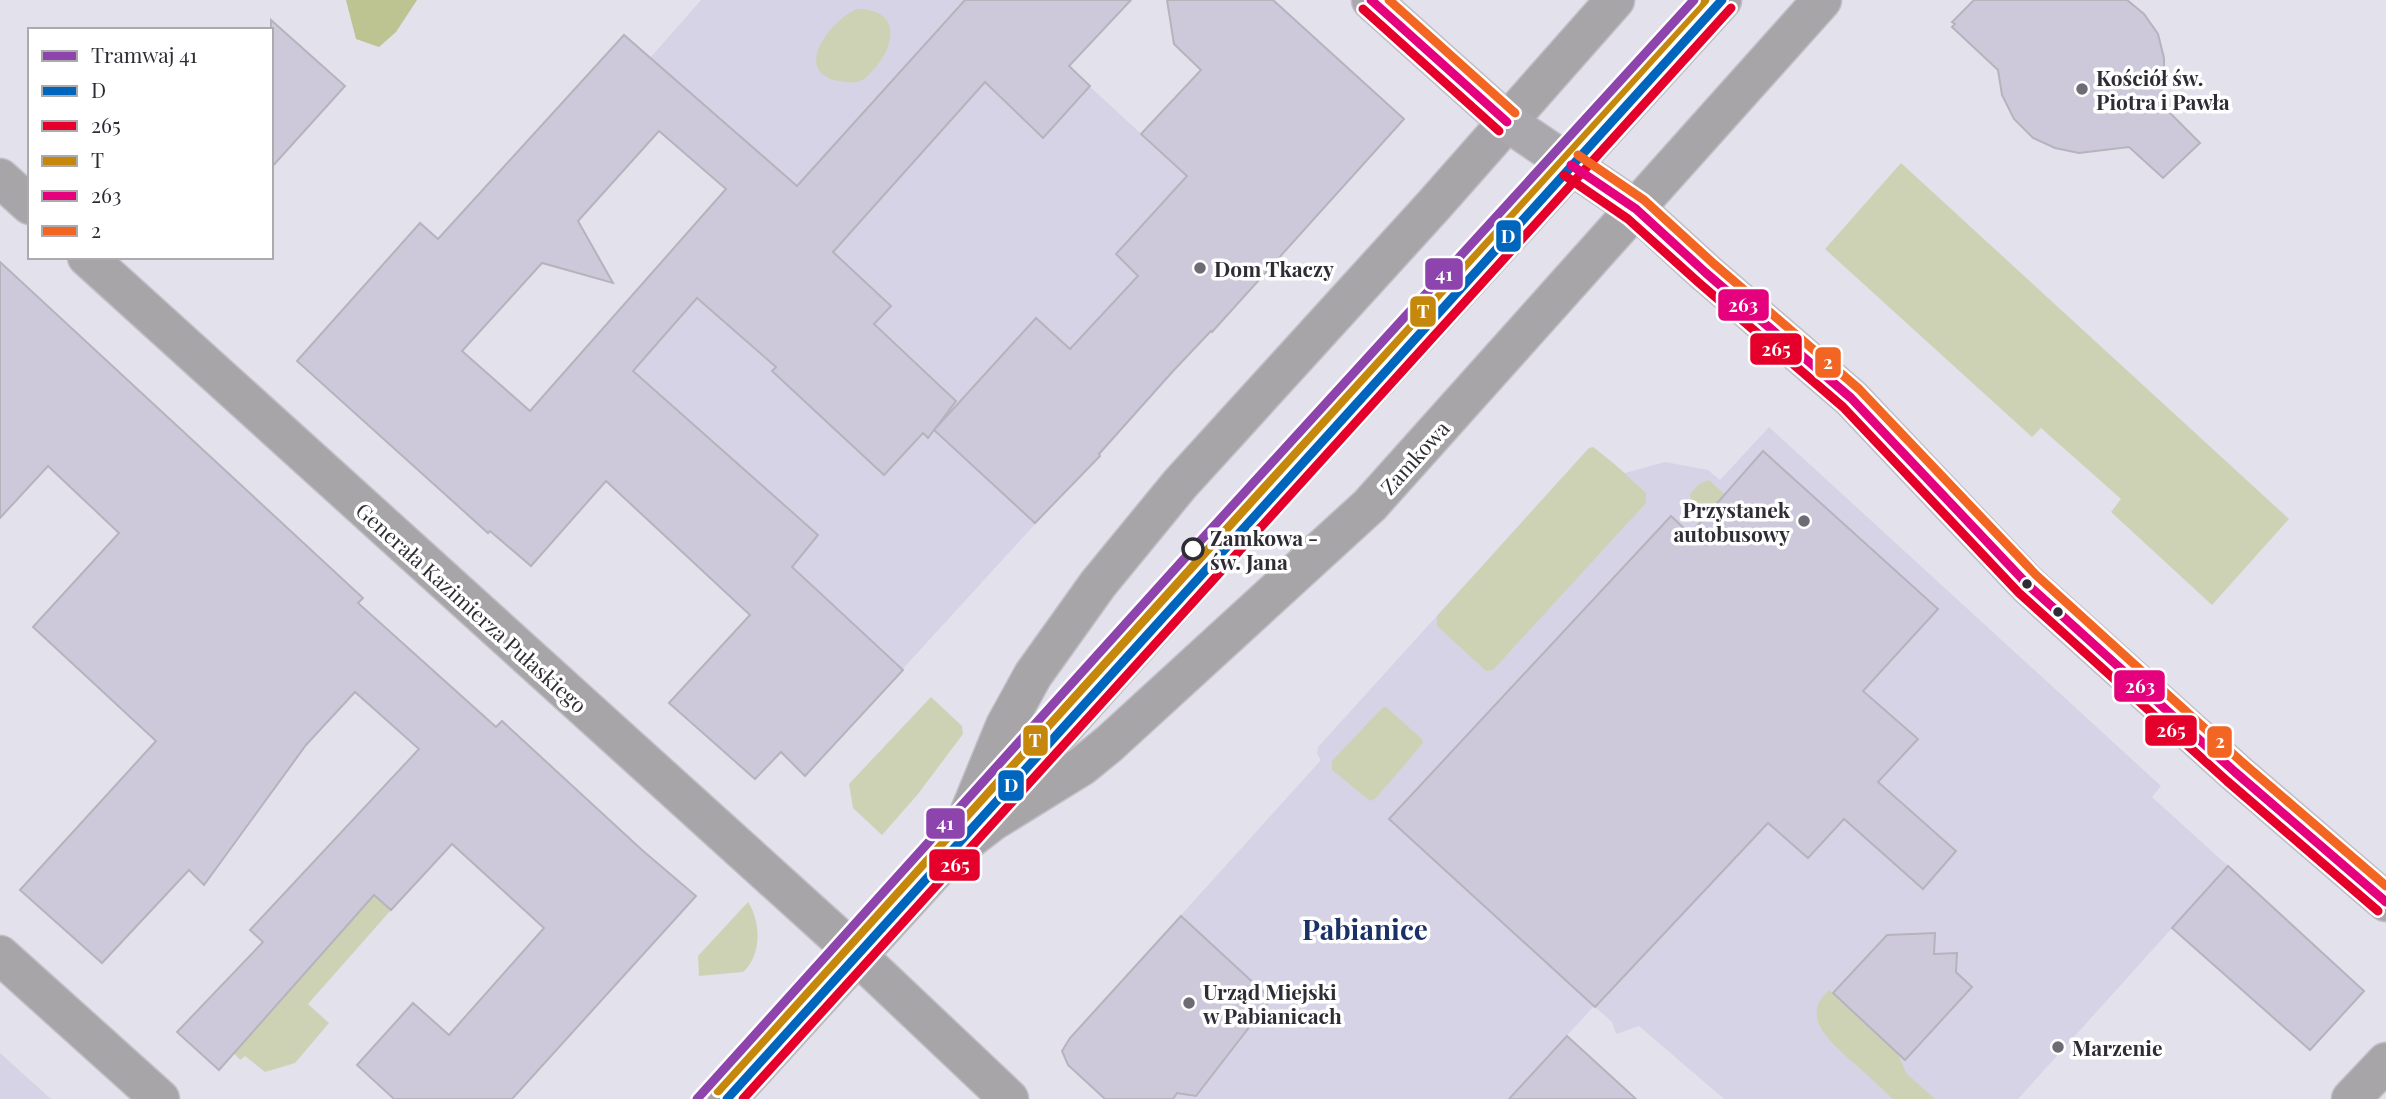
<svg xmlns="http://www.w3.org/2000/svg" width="2386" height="1099" viewBox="0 0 2386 1099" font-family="'Playfair Display',serif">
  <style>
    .built { fill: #d7d3e6 }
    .green { fill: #ced2b5 }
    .forest { fill: #bec392 }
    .building { fill: #cdc9db; stroke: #b5b3bc; stroke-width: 2; fill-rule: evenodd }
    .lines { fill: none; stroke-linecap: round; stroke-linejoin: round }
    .minor-casing { stroke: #c0bec6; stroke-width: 41 }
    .major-casing { stroke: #c0bec6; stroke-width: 41 }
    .minor { stroke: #a8a5a9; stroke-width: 38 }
    .major { stroke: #aba8ad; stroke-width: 38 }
    .bus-1-casing { stroke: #fff; stroke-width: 14 }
    .bus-2-casing { stroke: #fff; stroke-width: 14 }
    .bus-3-casing { stroke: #fff; stroke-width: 14 }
    .bus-4-casing { stroke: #fff; stroke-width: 14 }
    .bus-5-casing { stroke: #fff; stroke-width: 14 }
    .bus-1 { stroke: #0065bd; stroke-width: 9 }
    .bus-2 { stroke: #e4002b; stroke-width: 9 }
    .bus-3 { stroke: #c5880d; stroke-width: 9 }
    .bus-4 { stroke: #e5007d; stroke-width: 9 }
    .bus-5 { stroke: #f26522; stroke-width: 9 }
    .tram-1-casing { stroke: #fff; stroke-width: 14 }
    .tram-1 { stroke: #8e44ad; stroke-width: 9 }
    .poi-dot { fill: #6d6b74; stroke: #fff; stroke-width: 2.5 }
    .stop-dot { fill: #fff; stroke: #2e2c34; stroke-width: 3.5 }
    .bus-dot { fill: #2e2c34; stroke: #fff; stroke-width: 2.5 }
    .labels { text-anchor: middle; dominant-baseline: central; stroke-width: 7; stroke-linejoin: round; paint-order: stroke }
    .poi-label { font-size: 21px; font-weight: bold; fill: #2e2c34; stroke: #fff; text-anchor: start }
    .street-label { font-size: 21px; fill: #2e2c34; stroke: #fff }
    .stop-label { font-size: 21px; font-weight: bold; fill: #2e2c34; stroke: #fff; text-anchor: start }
    .district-label { font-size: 28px; font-weight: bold; fill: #193167; stroke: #fff }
    .line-badge { stroke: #fff; stroke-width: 2.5 }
    .badge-label { font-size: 19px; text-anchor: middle; font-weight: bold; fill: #fff }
  </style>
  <rect width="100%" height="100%" fill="#e3e1ec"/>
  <g class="built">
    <polygon points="701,0 996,0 1277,259 805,776 798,764 795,766 791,763 795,758 789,753 768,756 768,765 755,779 669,703 750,614 606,481 531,566 490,531 762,226 650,58"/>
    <polygon points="1769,427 2161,786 2152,797 2228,866 2018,1099 1724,1099 1639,1026 1616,1034 1612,1022 1594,1006 1509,1099 1105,1099 1068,1065 1062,1051 1070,1038 1321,760 1317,754 1318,747 1589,448 1596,449 1625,473 1665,462 1708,470 1720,480"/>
    <polygon points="0,1053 51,1099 0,1099"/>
  </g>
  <g class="green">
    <path d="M857 9C898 9 898 41 876 67 871 72 866 79 860 81 852 84 842 82 834 80 792 67 835 17 857 9Z"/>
    <polygon points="1901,163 2289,519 2212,605 2111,512 2121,499 2041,428 2032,437 1825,249"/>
    <polygon points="1593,447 1613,463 1646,493 1646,503 1493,670 1486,671 1437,626 1437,616 1589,448"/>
    <polygon points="1709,480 1790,554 1773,574 1691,500 1690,494 1699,484"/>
    <polygon points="931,697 962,726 963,734 918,794 882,835 853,808 849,784"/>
    <polygon points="1383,707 1386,707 1422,739 1423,743 1376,798 1370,801 1332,770 1332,761"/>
    <polygon points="374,895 391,910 308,1004 329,1023 295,1063 265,1072 245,1056 240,1060 234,1053"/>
    <path d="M748 902C761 922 762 955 743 972L699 976 698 956Z"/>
    <path d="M1829 990 1898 1054 1906 1073 1935 1099H1893C1881 1088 1869 1076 1856 1065 1835 1046 1797 1018 1829 990Z"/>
  </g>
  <polygon class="forest" points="346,0 417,0 396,32 379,47 356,39"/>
  <g class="building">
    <path d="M965 0H1131L1069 66 1090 86 1043 138 985 82 833 252 891 306 874 324 956 401 928 438 923 433 884 475 772 371 776 367 697 298 633 371 818 535 792 567 903 670 805 776 781 752 755 779 669 703 750 615 606 481 531 566 490 531 488 533 297 361 420 223 438 239 624 35 797 186ZM659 131 726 189 530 411 462 351 542 263 613 283 578 221Z"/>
    <polygon points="1167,0 1273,0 1404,119 1212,332 1211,331 1173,371 1099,454 1100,456 1035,523 934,430 1036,318 1070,349 1138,276 1116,254 1187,176 1141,134 1201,70 1174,44"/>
    <polygon points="1974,0 2127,0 2144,14 2158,34 2164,58 2164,83 2159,102 2200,143 2163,178 2129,147 2079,153 2055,148 2033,138 2014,119 2002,95 1998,70 1952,27 1955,24 1952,22"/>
    <polygon points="271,20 345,86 271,168"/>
    <polygon points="0,262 363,598 358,603 496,727 502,721 642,850 696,896 512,1099 394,1099 357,1065 413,1003 449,1035 544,928 452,844 391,910 374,895 219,1070 177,1032 263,942 250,930 419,749 355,692 306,745 204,885 189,870 102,963 20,890 156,741 33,627 119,533 48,466 0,518"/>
    <polygon points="1763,451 1938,609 1863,691 1918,739 1878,782 1956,851 1923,889 1844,819 1808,858 1768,823 1595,1007 1389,819 1671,516 1690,534"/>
    <polygon points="2228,866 2364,991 2310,1050 2172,928"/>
    <polygon points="1181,916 1271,999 1196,1096 1177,1093 1173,1099 1105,1099 1068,1065 1062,1051 1070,1038"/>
    <polygon points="1935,933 1934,954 1957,953 1956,972 1972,987 1905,1060 1833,993 1887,935"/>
    <polygon points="1567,1036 1636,1099 1509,1099"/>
  </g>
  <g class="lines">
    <g class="minor-casing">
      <g id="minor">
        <polyline points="0,178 30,205"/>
        <polyline points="87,257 841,940 1009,1099"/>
        <polyline points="996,803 1210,563 1722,0"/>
        <polyline points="966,821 1005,726 1033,675 1098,584 1180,484 1434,205 1615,0"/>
        <polyline points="0,955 160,1099"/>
        <polyline points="727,1099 950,854 993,821 1082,766 1109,744 1370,505 1822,0"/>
        <polyline points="2351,1099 2386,1062"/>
      </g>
    </g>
    <g class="major-casing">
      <polyline id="major" points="1371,0 1507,122 1636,209 1706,273 1851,398 2027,584 2235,772 2386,902"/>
    </g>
    <use href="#minor" class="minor"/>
    <use href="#major" class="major"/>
    <g class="bus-1-casing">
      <polyline id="bus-1" points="727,1099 1722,0"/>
    </g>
    <g class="bus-2-casing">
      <g id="bus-2">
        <polyline points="1363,9 1499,131"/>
        <polyline points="1564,175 1628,219 1698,282 1843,407 2019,593 2227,781 2378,911"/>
        <polyline points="743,1099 1731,8"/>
      </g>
    </g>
    <g class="bus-3-casing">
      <polyline id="bus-3" points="718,1091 1705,0"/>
    </g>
    <g class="bus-4-casing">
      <g id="bus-4">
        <polyline points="1371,0 1507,122"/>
        <polyline points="1571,165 1636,209 1706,273 1851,398 2027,584 2235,772 2386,902"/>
      </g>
    </g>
    <g class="bus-5-casing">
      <g id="bus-5">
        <polyline points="1389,0 1515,113"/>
        <polyline points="1578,155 1644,200 1714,264 1859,389 2036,575 2243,763 2386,886"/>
      </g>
    </g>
    <use href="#bus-1" class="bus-1"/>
    <use href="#bus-2" class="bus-2"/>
    <use href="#bus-3" class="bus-3"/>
    <use href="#bus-4" class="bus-4"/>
    <use href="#bus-5" class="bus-5"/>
    <g class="tram-1-casing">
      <polyline id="tram-1" points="697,1099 1193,549 1694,0"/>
    </g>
    <use href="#tram-1" class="tram-1"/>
  </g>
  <g class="poi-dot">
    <circle cx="2082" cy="89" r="7"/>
    <circle cx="1200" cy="268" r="7"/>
    <circle cx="1804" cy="521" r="7"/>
    <circle cx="1189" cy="1003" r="7"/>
    <circle cx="2058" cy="1047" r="7"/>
  </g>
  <circle class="stop-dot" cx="1193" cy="549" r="10"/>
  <g class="bus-dot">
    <circle cx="2027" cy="584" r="6"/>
    <circle cx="2058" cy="612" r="6"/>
  </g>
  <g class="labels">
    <g class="poi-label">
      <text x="2096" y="77">Kościół św.<tspan x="2096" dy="24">Piotra i Pawła</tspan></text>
      <text x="1214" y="268">Dom Tkaczy</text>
      <text x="1790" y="509" text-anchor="end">Przystanek<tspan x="1790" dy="24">autobusowy</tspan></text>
      <text x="1203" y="991">Urząd Miejski<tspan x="1203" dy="24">w Pabianicach</tspan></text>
      <text x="2072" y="1047">Marzenie</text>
    </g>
    <g class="street-label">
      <text transform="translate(1414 457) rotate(-48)">Zamkowa</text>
      <text transform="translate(472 607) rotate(42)">Generała Kazimierza Pułaskiego</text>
    </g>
    <g class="stop-label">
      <text x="1210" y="537">Zamkowa -<tspan x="1210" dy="24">św. Jana</tspan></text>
    </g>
    <g class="district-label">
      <text x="1365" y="928">Pabianice</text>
    </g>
  </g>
  <g class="line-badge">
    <rect x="1495" y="219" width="27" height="34" rx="7" fill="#0065bd"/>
    <rect x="1424" y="257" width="40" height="34" rx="7" fill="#8e44ad"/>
    <rect x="1717" y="288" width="53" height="34" rx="7" fill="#e5007d"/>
    <rect x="1409" y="295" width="28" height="33" rx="7" fill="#c5880d"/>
    <rect x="1749" y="332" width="54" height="34" rx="7" fill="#e4002b"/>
    <rect x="1814" y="346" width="28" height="33" rx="7" fill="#f26522"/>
    <rect x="2113" y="669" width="53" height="34" rx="7" fill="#e5007d"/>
    <rect x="2144" y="714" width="54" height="33" rx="7" fill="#e4002b"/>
    <rect x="1022" y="724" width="27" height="33" rx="7" fill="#c5880d"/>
    <rect x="2206" y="725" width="27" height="34" rx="7" fill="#f26522"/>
    <rect x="997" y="769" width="28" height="33" rx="7" fill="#0065bd"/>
    <rect x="925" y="807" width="41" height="33" rx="7" fill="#8e44ad"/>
    <rect x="928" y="848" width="53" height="34" rx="7" fill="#e4002b"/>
  </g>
  <g class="badge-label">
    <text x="1508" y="243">D</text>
    <text x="1444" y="281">41</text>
    <text x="1743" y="312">263</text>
    <text x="1423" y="318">T</text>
    <text x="1776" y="356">265</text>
    <text x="1828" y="369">2</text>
    <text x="2140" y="693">263</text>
    <text x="2171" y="737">265</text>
    <text x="1035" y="747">T</text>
    <text x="2220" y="748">2</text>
    <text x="1011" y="792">D</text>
    <text x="945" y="830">41</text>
    <text x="955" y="872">265</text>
  </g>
  <rect x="28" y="28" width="245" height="231" fill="#ffffff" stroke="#ababae" stroke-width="2"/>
  <rect x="42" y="51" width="35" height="10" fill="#8e44ad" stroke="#ababae" stroke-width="2"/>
  <text x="91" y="63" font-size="21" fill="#2e2c34">Tramwaj 41</text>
  <rect x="42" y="86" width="35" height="10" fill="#0065bd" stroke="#ababae" stroke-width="2"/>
  <text x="91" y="98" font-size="21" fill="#2e2c34">D</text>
  <rect x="42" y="121" width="35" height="10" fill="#e4002b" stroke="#ababae" stroke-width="2"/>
  <text x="91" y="133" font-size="21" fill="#2e2c34">265</text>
  <rect x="42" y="156" width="35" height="10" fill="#c5880d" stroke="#ababae" stroke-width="2"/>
  <text x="91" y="168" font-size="21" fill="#2e2c34">T</text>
  <rect x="42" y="191" width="35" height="10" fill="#e5007d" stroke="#ababae" stroke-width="2"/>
  <text x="91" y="203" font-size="21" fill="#2e2c34">263</text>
  <rect x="42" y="226" width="35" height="10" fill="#f26522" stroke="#ababae" stroke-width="2"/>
  <text x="91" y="238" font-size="21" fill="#2e2c34">2</text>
</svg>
